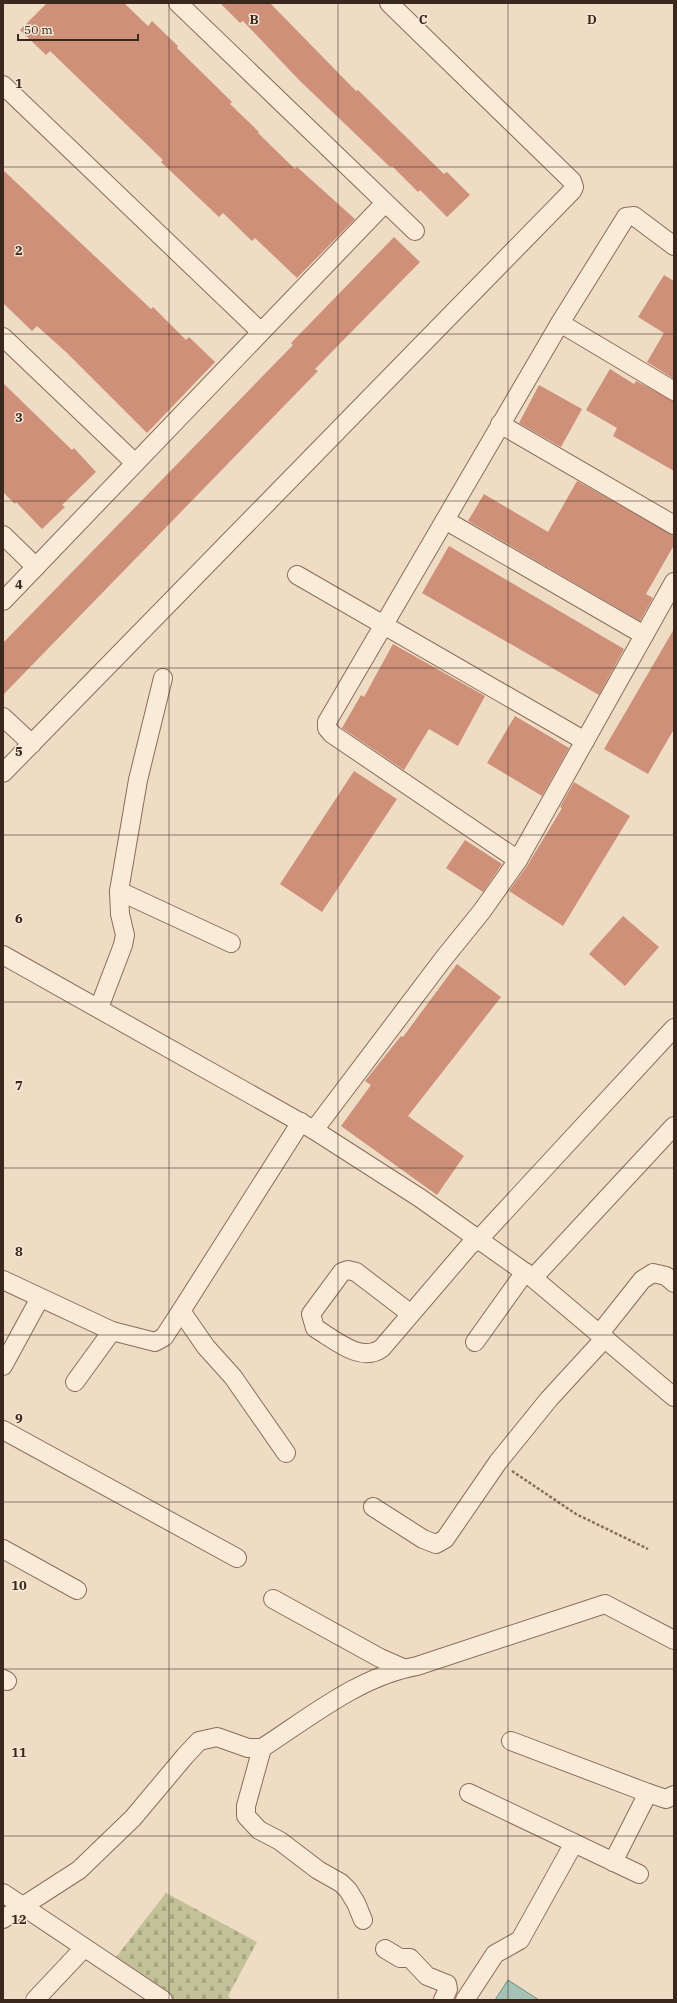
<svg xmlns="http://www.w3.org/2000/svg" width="677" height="2003" viewBox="0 0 677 2003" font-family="'IBM Plex Serif',serif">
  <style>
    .cemetery { fill: url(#cemetery-stones) }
    .water { fill: #a6c2b6; stroke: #6c9183 }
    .building { fill: #ce9079 }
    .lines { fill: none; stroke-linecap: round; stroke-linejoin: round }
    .minor-casing { stroke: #8a6d5a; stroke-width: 20 }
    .path { stroke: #8a6d5a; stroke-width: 2.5; stroke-dasharray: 3 2; stroke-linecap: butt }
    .minor { stroke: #faebd8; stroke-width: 18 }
    .grid { fill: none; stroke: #3a281e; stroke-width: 1; stroke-opacity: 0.55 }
    .grid-label { font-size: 13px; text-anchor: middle; font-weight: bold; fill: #3a281e; stroke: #f6e7d4; stroke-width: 3; stroke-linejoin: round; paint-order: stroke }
  </style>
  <defs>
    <pattern id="cemetery-stones" width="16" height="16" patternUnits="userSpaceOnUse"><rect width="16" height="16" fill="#c2c197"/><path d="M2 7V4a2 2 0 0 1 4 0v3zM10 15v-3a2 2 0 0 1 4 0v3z" fill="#a7a682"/></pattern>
  </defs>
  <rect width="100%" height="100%" fill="#efdcc4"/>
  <polygon class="cemetery" points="166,1893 257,1942 228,1996 232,2000 174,2000 113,1961"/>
  <polygon class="water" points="508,1980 539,2000 495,2000"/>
  <g class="building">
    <polygon points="47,3 124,3 148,26 152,21 178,46 177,48 232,102 230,104 259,132 258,133 295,169 297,167 355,219 297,278 255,238 252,241 223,213 219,217 161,162 163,160 50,51 46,55 20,30"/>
    <polygon points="220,3 270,3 356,91 358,90 444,174 447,172 470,195 447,217 420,190 418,192 392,166 390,167 299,80 243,21 240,23"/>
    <polygon points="3,170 151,309 153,307 186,340 189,337 215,362 147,433 66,352 37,326 32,331 3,303"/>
    <polygon points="394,237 420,262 315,369 318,371 3,695 3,643 293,345 291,343"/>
    <polygon points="664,275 674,281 674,379 647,362 664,333 638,317"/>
    <polygon points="610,369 634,384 636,381 674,401 674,471 613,436 617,428 586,410"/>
    <polygon points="3,383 72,450 74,448 96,472 62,505 65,507 42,529 16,502 15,504 3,492"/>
    <polygon points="539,385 582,409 561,447 519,423"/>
    <polygon points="577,481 674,535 674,545 646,594 653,598 640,621 468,521 484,494 548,532"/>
    <polygon points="449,546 624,649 599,695 422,593"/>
    <polygon points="674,629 674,729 648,774 604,749"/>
    <polygon points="393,644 485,696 458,746 429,729 404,770 342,728 361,695 364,697"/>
    <polygon points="515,716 569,748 542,796 487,763"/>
    <polygon points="354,771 397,799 322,912 280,884"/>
    <polygon points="574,782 630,816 563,926 509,891 527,866 562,808 560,807"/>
    <polygon points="465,840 502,864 483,892 446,868"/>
    <polygon points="623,916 659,947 625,986 589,954"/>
    <polygon points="457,964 501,997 408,1116 464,1156 437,1195 341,1126 371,1085 365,1081 401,1036 403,1037"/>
  </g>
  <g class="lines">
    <g class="minor-casing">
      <g id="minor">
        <polyline points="178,3 415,231"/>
        <polyline points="3,85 261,332"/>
        <polyline points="560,323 674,391"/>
        <polyline points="3,337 135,463"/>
        <polyline points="500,424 674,525"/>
        <polyline points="445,520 644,635"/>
        <polyline points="3,535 36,567"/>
        <polyline points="297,575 585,741"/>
        <polyline points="3,601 385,203"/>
        <polyline points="3,717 32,744"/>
        <polyline points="3,773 572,191 574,187 572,181 389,3"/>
        <polyline points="518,860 332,734 327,728 327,722 560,323 626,217 634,216 674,246"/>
        <polyline points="119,891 231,943"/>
        <polyline points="3,955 314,1130 420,1198 533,1278 674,1397"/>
        <polyline points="99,1008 123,945 125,935 120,914 119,891 138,780 163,678"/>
        <polyline points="314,1130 444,958 482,911 518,860 674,582"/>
        <polyline points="533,1278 674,1126"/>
        <polyline points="3,1280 112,1331 155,1342 164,1337 181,1311 301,1122"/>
        <polyline points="181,1311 206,1347 233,1377 286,1453"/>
        <path d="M411 1314 356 1272 348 1270 342 1272 311 1314 315 1328C334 1339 361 1364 382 1348L470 1245 479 1239 674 1028"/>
        <polyline points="600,1333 642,1280 653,1273 666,1276 674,1283"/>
        <polyline points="475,1342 525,1272"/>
        <polyline points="3,1366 40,1298"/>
        <polyline points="75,1382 112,1331"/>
        <polyline points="3,1430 237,1558"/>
        <polyline points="373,1507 423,1539 436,1544 445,1539 498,1462 549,1399 605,1338"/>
        <polyline points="3,1549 77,1590"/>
        <polyline points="273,1599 380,1658 403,1668"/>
        <polyline points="3,1679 7,1681"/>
        <polyline points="511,1741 648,1793 666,1799 674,1795"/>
        <polyline points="262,1748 246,1806 246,1816 259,1830 280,1841 318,1870 341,1883 348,1890 356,1903 363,1920"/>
        <polyline points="469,1793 639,1874"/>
        <polyline points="613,1862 648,1793"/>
        <polyline points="3,1893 163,2000"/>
        <path d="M3 1919 79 1870 133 1818 185 1756 199 1741 217 1737 248 1748H262C310 1717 360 1676 417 1666L605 1604 674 1640"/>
        <polyline points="385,1949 400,1958 410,1958 427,1976 447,1984 448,1989 443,2000"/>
        <polyline points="35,2000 84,1948"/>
        <polyline points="465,2000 495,1954 520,1940 574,1843"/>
      </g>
    </g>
    <polyline class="path" points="512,1471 576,1514 648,1549"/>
    <use href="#minor" class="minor"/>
  </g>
  <path class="grid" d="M169 3V2000M338 3V2000M508 3V2000M3 167H674M3 334H674M3 501H674M3 668H674M3 835H674M3 1002H674M3 1168H674M3 1335H674M3 1502H674M3 1669H674M3 1836H674"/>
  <g class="grid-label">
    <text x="254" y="24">B</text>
    <text x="423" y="24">C</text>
    <text x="592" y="24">D</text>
    <text x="19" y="88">1</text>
    <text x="19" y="255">2</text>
    <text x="19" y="422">3</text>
    <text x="19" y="589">4</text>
    <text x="19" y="756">5</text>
    <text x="19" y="923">6</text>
    <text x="19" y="1090">7</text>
    <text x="19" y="1256">8</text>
    <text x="19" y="1423">9</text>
    <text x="19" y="1590">10</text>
    <text x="19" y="1757">11</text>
    <text x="19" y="1924">12</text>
  </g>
  <rect width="677" height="2003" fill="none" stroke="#3a281e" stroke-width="8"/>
  <path d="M18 34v6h120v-6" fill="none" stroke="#3a281e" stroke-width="2"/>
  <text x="24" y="34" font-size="12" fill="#3a281e" stroke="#f6e7d4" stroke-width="3" paint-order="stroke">50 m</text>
</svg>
